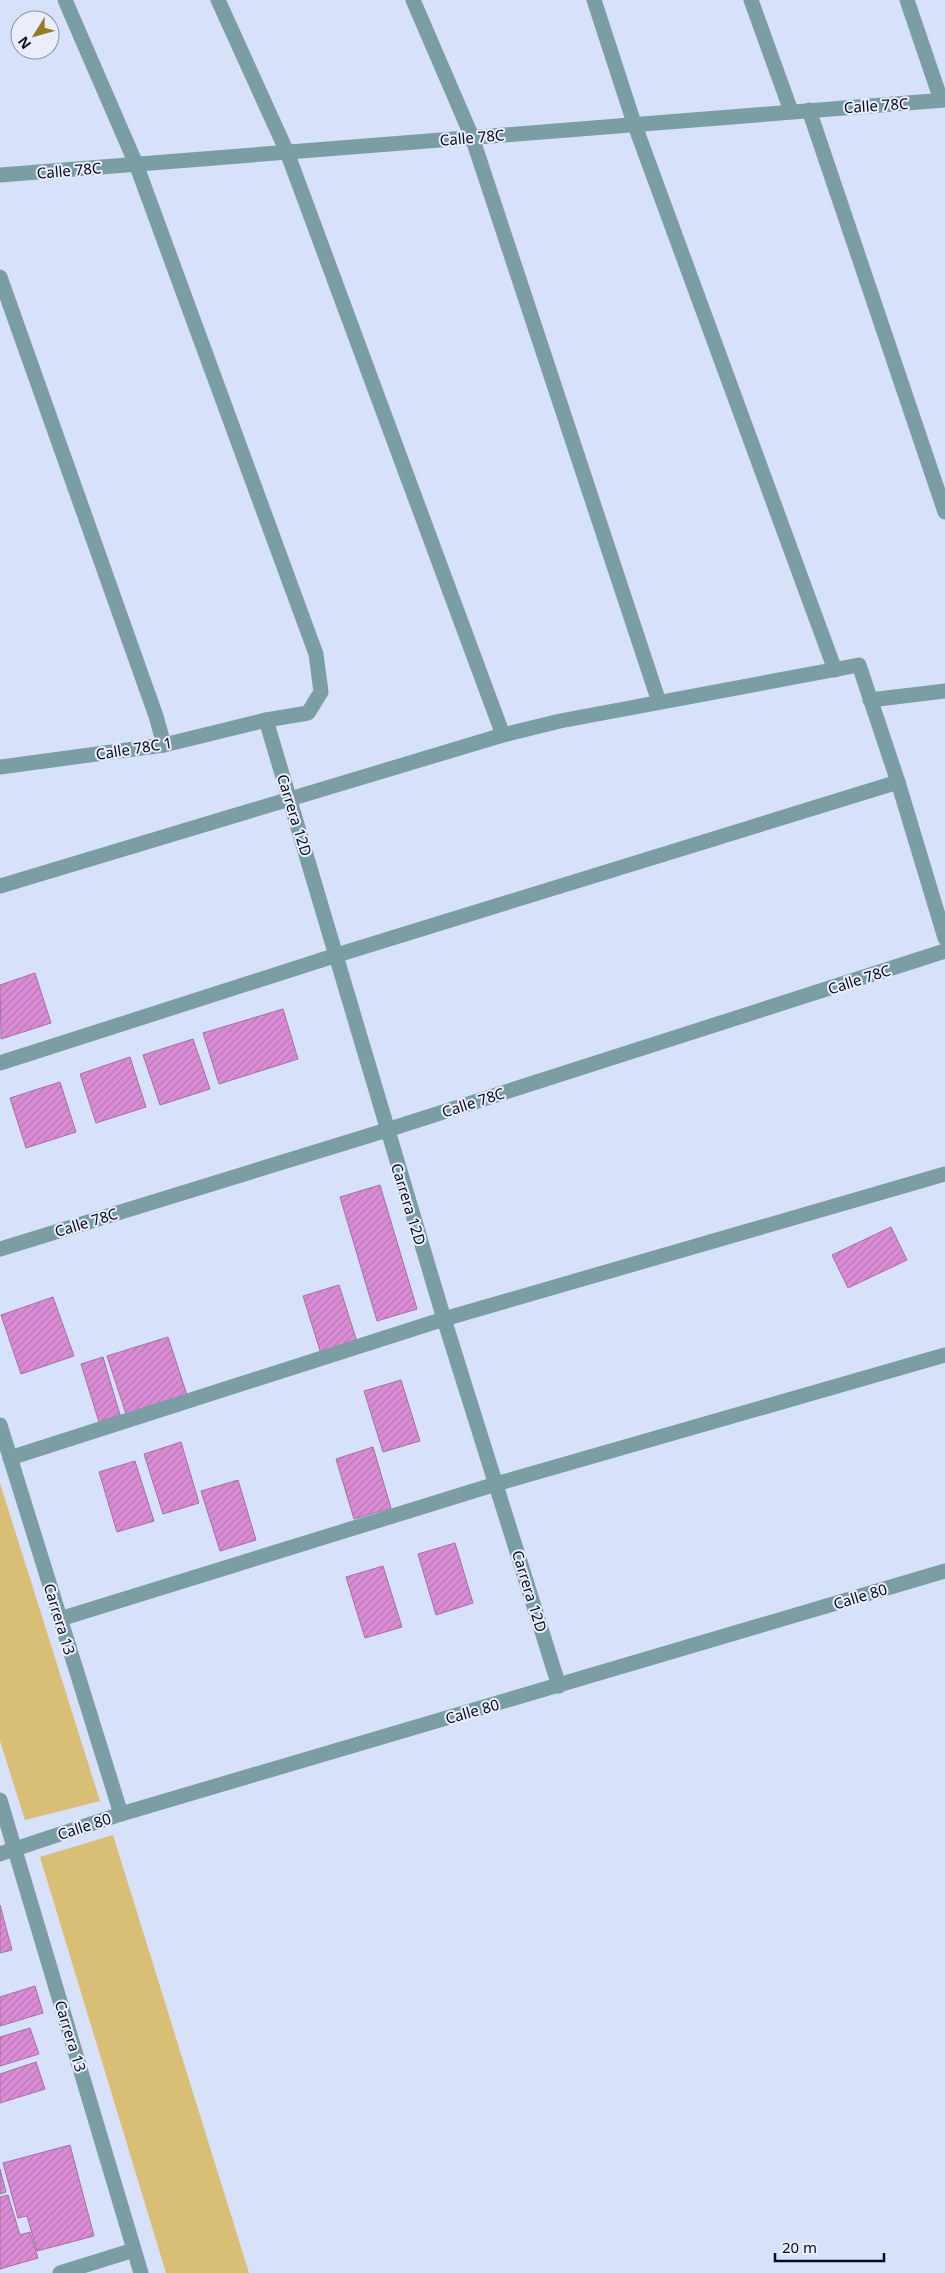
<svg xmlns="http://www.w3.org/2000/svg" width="945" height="2273" viewBox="0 0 945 2273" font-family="'Noto Sans',sans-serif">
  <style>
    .grass { fill: #d9be76 }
    .building { fill: url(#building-hatch); stroke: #a471a0 }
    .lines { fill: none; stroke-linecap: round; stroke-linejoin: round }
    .street { stroke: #7a9ea4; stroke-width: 15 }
    .labels { text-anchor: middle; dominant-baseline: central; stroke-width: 4; stroke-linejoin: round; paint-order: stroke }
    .street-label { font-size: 15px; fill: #060b20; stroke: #eaeefb }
  </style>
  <defs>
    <pattern id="building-hatch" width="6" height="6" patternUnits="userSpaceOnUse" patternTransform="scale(1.25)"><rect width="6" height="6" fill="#da8cd4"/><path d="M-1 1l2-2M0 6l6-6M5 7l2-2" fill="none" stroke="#ba77b6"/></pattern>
  </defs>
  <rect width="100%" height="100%" fill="#d8e1fa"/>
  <g class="grass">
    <polygon points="0,1483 100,1801 25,1820 0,1741"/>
    <polygon points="113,1835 249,2273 166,2273 40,1857"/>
  </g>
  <g class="building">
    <polygon points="35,973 51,1023 1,1039 0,985"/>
    <polygon points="283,1009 298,1059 219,1084 203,1033"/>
    <polygon points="193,1039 210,1089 160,1105 143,1055"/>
    <polygon points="130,1057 146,1107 96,1123 80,1074"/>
    <polygon points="60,1082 76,1132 26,1148 10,1098"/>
    <polygon points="380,1185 417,1309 377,1321 340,1197"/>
    <polygon points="891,1227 907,1260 848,1288 832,1255"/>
    <polygon points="339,1285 358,1345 322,1357 303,1296"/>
    <polygon points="53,1297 74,1356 21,1374 1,1315"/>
    <polygon points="168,1337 187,1395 126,1414 107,1356"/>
    <polygon points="103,1357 120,1415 99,1422 81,1364"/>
    <polygon points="401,1380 420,1441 383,1452 364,1391"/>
    <polygon points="181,1442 199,1503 163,1514 144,1454"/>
    <polygon points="373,1447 391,1508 354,1519 336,1459"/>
    <polygon points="135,1461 154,1521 117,1532 99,1472"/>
    <polygon points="238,1480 256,1540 220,1551 201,1491"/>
    <polygon points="455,1543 473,1603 436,1615 418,1554"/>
    <polygon points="383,1566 402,1627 365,1638 346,1577"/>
    <polygon points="0,1905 12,1950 0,1953"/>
    <polygon points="35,1986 43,2013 0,2026 0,1997"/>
    <polygon points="30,2028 39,2054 0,2066 0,2037"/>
    <polygon points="36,2062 45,2089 0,2103 0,2074"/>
    <polygon points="70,2145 94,2236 37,2251 27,2216 18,2218 3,2163"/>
    <polygon points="0,2169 6,2192 0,2194"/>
    <polygon points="8,2195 20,2235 30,2232 38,2258 0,2269 0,2197"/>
  </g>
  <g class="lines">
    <g class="street">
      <polyline points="218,0 287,152 503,735"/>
      <polyline points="413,0 472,137 659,702"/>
      <polyline points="594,0 634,123 835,670"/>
      <polyline points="751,0 791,111"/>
      <polyline points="907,0 941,100"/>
      <polyline points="809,110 945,512"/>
      <polyline points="0,175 945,100"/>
      <polyline points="0,277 156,716 164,745"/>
      <polyline points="870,700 945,691"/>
      <polyline points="266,720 444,1319 559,1686"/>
      <polyline points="0,767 164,745 266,720 308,713 321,692 316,654 136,164 65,0"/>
      <polyline points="0,886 503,735 560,721 859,665 898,782 945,938"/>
      <polyline points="0,1063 337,955 898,782"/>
      <polyline points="0,1249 387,1130 945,951"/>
      <polyline points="0,1425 121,1814"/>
      <polyline points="10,1458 444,1319 945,1174"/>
      <polyline points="60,1619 496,1484 945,1355"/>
      <polyline points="0,1800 141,2273"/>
      <polyline points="0,1854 121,1814 945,1571"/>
      <polyline points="60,2273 134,2250"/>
    </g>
  </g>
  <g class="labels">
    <g class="street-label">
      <text transform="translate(876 105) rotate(-4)">Calle 78C</text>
      <text transform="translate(472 137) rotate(-5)">Calle 78C</text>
      <text transform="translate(69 170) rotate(-5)">Calle 78C</text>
      <text transform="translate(134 748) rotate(-9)">Calle 78C 1</text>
      <text transform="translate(295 815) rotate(73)">Carrera 12D</text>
      <text transform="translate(859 979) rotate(-18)">Calle 78C</text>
      <text transform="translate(473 1102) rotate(-18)">Calle 78C</text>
      <text transform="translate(409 1204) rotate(73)">Carrera 12D</text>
      <text transform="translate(86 1222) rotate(-17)">Calle 78C</text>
      <text transform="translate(530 1591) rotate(73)">Carrera 12D</text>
      <text transform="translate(860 1596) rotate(-17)">Calle 80</text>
      <text transform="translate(60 1619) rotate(73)">Carrera 13</text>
      <text transform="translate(472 1711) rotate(-16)">Calle 80</text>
      <text transform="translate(84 1826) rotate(-18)">Calle 80</text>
      <text transform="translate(71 2036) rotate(73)">Carrera 13</text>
    </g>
  </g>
  <g transform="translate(35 35) rotate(233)"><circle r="24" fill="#eaeefb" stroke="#8f93a3"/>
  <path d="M0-4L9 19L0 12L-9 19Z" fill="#977a22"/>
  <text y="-8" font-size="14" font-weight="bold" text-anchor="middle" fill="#060b20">N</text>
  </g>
  <path d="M775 2253v8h109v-8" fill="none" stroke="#060b20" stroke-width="2.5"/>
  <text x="782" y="2253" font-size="15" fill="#060b20" stroke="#eaeefb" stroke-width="4" paint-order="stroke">20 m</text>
</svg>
